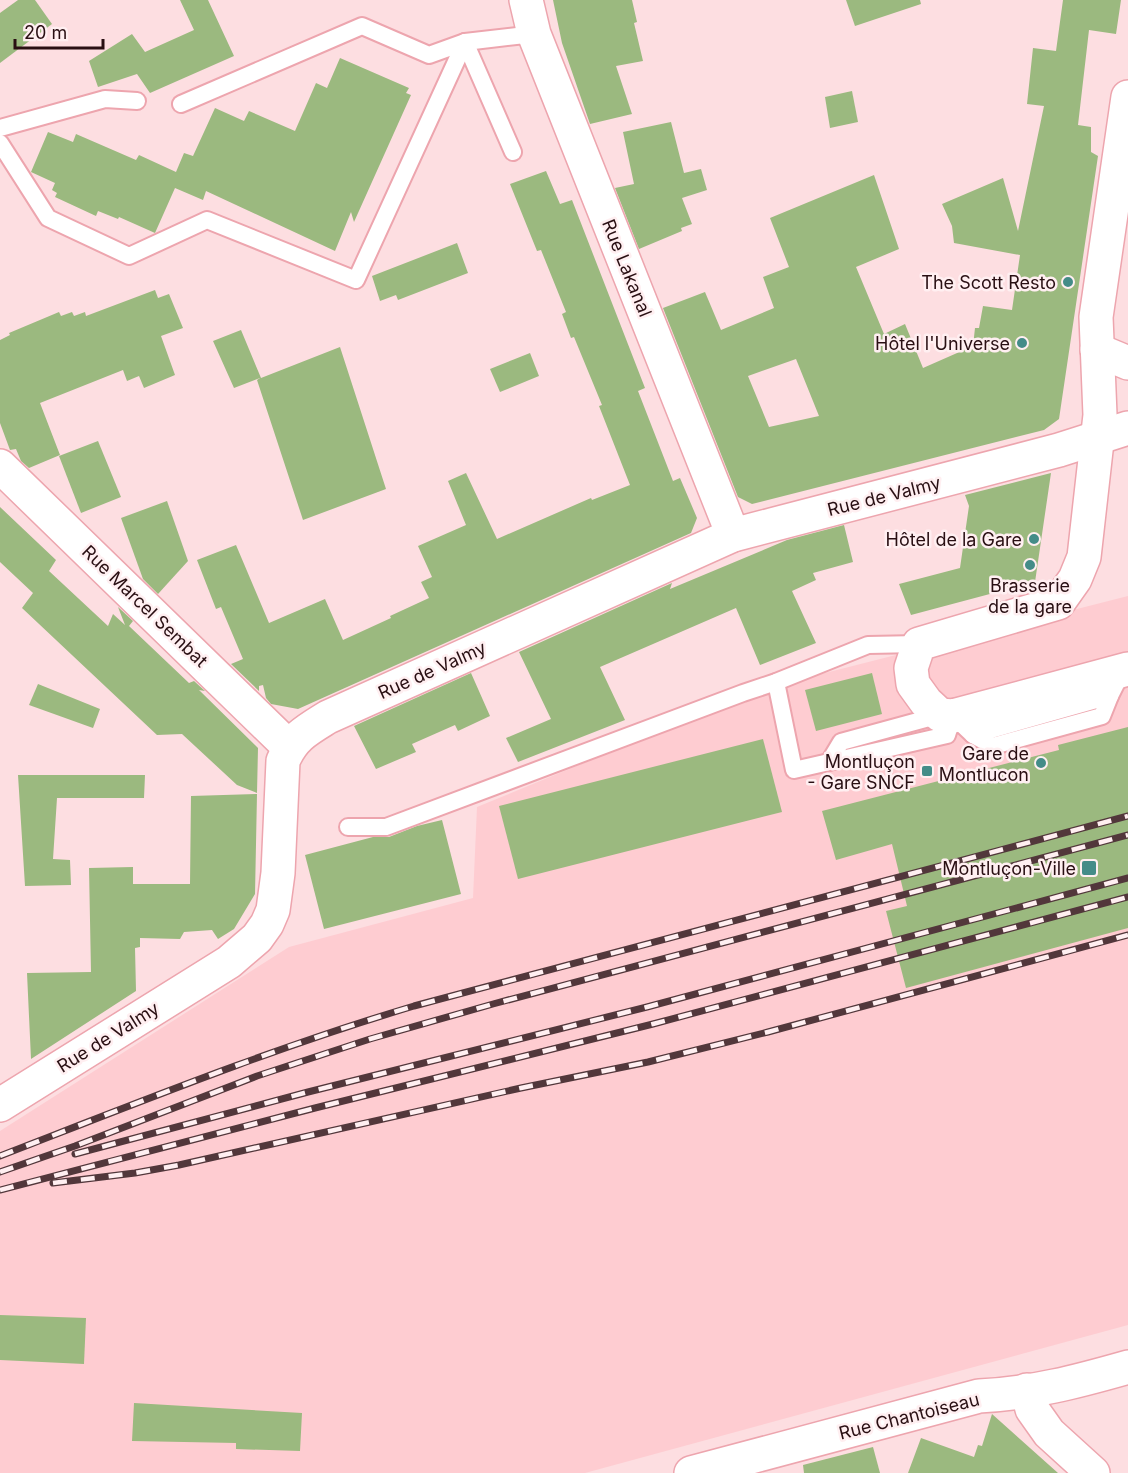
<svg xmlns="http://www.w3.org/2000/svg" width="1128" height="1473" viewBox="0 0 1128 1473" font-family="Inter,sans-serif">
  <style>
    .built { fill: #feccd1 }
    .building { fill: #9bb97f; fill-rule: evenodd }
    .lines { fill: none; stroke-linecap: round; stroke-linejoin: round }
    .lane-casing { stroke: #eda5ae; stroke-width: 20 }
    .street-casing { stroke: #eda5ae; stroke-width: 36 }
    .lane { stroke: #fff; stroke-width: 16 }
    .street { stroke: #fff; stroke-width: 33 }
    .rail-casing { stroke: #52373b; stroke-width: 7 }
    .rail { stroke: #ffeff1; stroke-width: 4.5; stroke-dasharray: 14; stroke-linecap: butt }
    .poi-dot { fill: #448c88; stroke: #ffeff1; stroke-width: 2 }
    .labels { text-anchor: middle; dominant-baseline: central; stroke-width: 5; stroke-linejoin: round; paint-order: stroke }
    .street-label { font-size: 18px; fill: #290f13; stroke: #ffeff1 }
    .poi-label { font-size: 18px; fill: #290f13; stroke: #ffeff1; text-anchor: end }
  </style>
  <rect width="100%" height="100%" fill="#fddee1"/>
  <polygon class="built" points="1128,596 1128,1325 585,1473 0,1473 0,1131 289,947 473,898 477,807 766,688"/>
  <g class="building">
    <polygon points="18,0 35,0 52,24 0,63 0,13"/>
    <polygon points="180,0 208,0 234,56 150,93 137,74 98,87 89,61 132,34 145,52 194,30"/>
    <polygon points="553,0 632,0 637,22 634,23 643,61 616,66 632,114 590,124 562,43"/>
    <polygon points="846,0 920,0 921,4 855,26"/>
    <path d="M1063 0H1121L1116 34 1089 30 1078 125 1091 127V152L1098 156 1059 419 1044 430 752 504 738 497 663 308 705 292 721 330 774 308 763 277 789 267 770 218 874 175 899 249 856 267 884 334 905 324 923 368 973 346 975 328H979L983 306 1012 310 1020 255 954 243 952 226 942 204 1003 178 1018 231 1044 106 1027 104 1033 48 1056 51ZM796 359 819 416 769 427 748 376Z"/>
    <polygon points="340,58 409,88 406,93 411,95 354,222 351,212 335,251 206,191 203,200 175,188 155,233 119,217 118,219 98,211 96,216 55,197 57,193 52,190 55,183 31,172 48,132 73,142 76,134 136,160 139,155 176,172 184,153 193,156 215,108 244,121 249,111 295,131 316,83 327,88"/>
    <polygon points="852,91 858,122 830,128 825,97"/>
    <polygon points="671,122 684,173 701,169 707,190 682,198 692,224 681,228 682,231 639,249 615,188 634,184 623,132"/>
    <polygon points="546,171 560,204 572,200 645,388 638,391 673,481 680,478 697,518 691,533 298,709 271,704 266,698 263,685 259,686 259,691 231,664 243,659 221,607 216,609 197,560 236,545 269,623 325,599 343,640 391,618 390,616 429,598 421,582 432,577 418,546 466,525 448,481 466,473 497,539 591,498 592,500 630,485 599,406 602,405 574,337 571,338 562,314 566,312 541,250 537,251 510,184"/>
    <polygon points="457,243 468,273 398,300 396,295 380,301 372,276"/>
    <polygon points="155,290 158,298 169,294 183,328 161,336 175,375 144,388 139,376 127,381 123,370 40,403 60,455 29,468 21,461 16,449 10,450 0,423 0,340 10,335 9,333 59,312 61,316 72,312 74,316 85,312 86,316"/>
    <polygon points="241,330 261,378 340,347 386,489 303,520 257,380 260,378 234,388 213,341"/>
    <polygon points="530,353 539,376 500,392 490,369"/>
    <polygon points="98,441 121,497 81,513 59,456"/>
    <polygon points="1051,473 1035,582 911,615 899,584 960,568 969,506 965,495"/>
    <polygon points="167,501 188,561 158,594 143,579 121,518"/>
    <polygon points="0,507 56,560 49,571 108,626 113,614 125,625 118,607 133,621 129,626 189,683 194,681 205,691 199,690 258,748 257,793 237,785 182,734 157,735 22,608 33,593 0,562"/>
    <polygon points="844,525 853,562 813,573 816,580 792,591 816,643 760,665 736,608 600,667 625,720 518,762 506,738 551,719 519,652 672,583 670,589 787,540"/>
    <polygon points="471,673 490,716 458,731 455,725 412,744 416,752 376,769 354,726"/>
    <polygon points="872,673 882,714 816,731 805,690"/>
    <polygon points="38,684 100,709 93,728 29,705"/>
    <polygon points="1128,727 1128,928 906,988 886,911 907,906 892,844 836,860 822,811 1059,750 1058,745"/>
    <polygon points="763,739 782,812 518,879 499,806"/>
    <polygon points="18,775 145,775 144,798 57,798 53,859 70,860 71,885 25,886"/>
    <polygon points="257,794 255,894 234,929 218,939 212,930 184,932 180,939 140,938 140,947 135,948 136,991 31,1059 27,973 91,972 89,868 133,867 133,884 190,884 191,796"/>
    <polygon points="442,820 461,894 324,929 305,855 373,837 389,837 417,826"/>
    <polygon points="0,1315 86,1318 84,1364 0,1360"/>
    <polygon points="134,1403 302,1413 300,1451 236,1449 236,1443 132,1441"/>
    <polygon points="992,1414 1058,1473 908,1473 921,1438 974,1457 978,1445 982,1446"/>
    <polygon points="873,1447 880,1473 804,1473 803,1465"/>
  </g>
  <g class="lines">
    <g class="lane-casing">
      <g id="lane">
        <polyline points="465,42 513,152"/>
        <polyline points="181,104 362,26 429,55 465,42 534,34"/>
        <polyline points="0,128 105,99 137,101"/>
        <polyline points="0,143 48,218 129,256 207,220 356,280 465,42"/>
        <polyline points="776,682 794,770 947,735 953,716 973,735 1110,696 1122,672"/>
        <polyline points="973,735 993,746 1102,716 1110,696"/>
        <polyline points="829,762 841,742 940,715"/>
        <polyline points="348,827 386,827 743,693 776,682 868,645 919,644"/>
      </g>
    </g>
    <g class="street-casing">
      <g id="street">
        <polyline points="526,0 534,34 733,535"/>
        <polyline points="1128,97 1096,317 1100,415 1084,557 1075,579 1058,603 919,644 911,668 913,684 926,702 940,715 953,716 1128,669"/>
        <polyline points="1097,350 1128,363"/>
        <polyline points="0,466 289,747"/>
        <path d="M0 1105 229 962 257 938 267 924 273 910 278 873 283 761C293 737 307 730 328 717L733 535 1059 450 1128 428"/>
        <polyline points="1027,1390 1032,1409 1049,1433 1093,1473"/>
        <path d="M691 1473 979 1396C1030 1394 1079 1381 1128 1367"/>
      </g>
    </g>
    <use href="#lane" class="lane"/>
    <use href="#street" class="street"/>
    <g class="rail-casing">
      <g id="rail">
        <polyline points="75,1154 308,1092 647,1007 1128,878"/>
        <path d="M0 1156C137 1103 273 1048 414 1006L1128 816"/>
        <polyline points="0,1172 75,1146 257,1076 370,1039 493,1004 1128,835"/>
        <polyline points="53,1183 135,1173 179,1165 521,1088 648,1062 768,1032 1128,935"/>
        <polyline points="0,1190 315,1108 653,1024 1128,897"/>
      </g>
    </g>
    <use href="#rail" class="rail"/>
  </g>
  <g class="poi-dot">
    <circle cx="1068" cy="282" r="6"/>
    <circle cx="1022" cy="343" r="6"/>
    <circle cx="1034" cy="539" r="6"/>
    <circle cx="1030" cy="565" r="6"/>
    <circle cx="1041" cy="763" r="6"/>
    <rect x="921" y="765" width="12" height="12" rx="3"/>
    <rect x="1081" y="860" width="16" height="16" rx="3"/>
  </g>
  <g class="labels">
    <g class="street-label">
      <text transform="translate(627 268) rotate(68)">Rue Lakanal</text>
      <text transform="translate(884 496) rotate(-14)">Rue de Valmy</text>
      <text transform="translate(145 606) rotate(44)">Rue Marcel Sembat</text>
      <text transform="translate(432 670) rotate(-24)">Rue de Valmy</text>
      <text transform="translate(108 1037) rotate(-32)">Rue de Valmy</text>
      <text transform="translate(909 1416) rotate(-14)">Rue Chantoiseau</text>
    </g>
    <g class="poi-label">
      <text x="1056" y="282">The Scott Resto</text>
      <text x="1010" y="343">Hôtel l'Universe</text>
      <text x="1022" y="539">Hôtel de la Gare</text>
      <text x="1030" y="585" text-anchor="middle">Brasserie<tspan x="1030" dy="21">de la gare</tspan></text>
      <text x="1029" y="753">Gare de<tspan x="1029" dy="21">Montlucon</tspan></text>
      <text x="915" y="761">Montluçon<tspan x="915" dy="21">- Gare SNCF</tspan></text>
      <text x="1076" y="868">Montluçon-Ville</text>
    </g>
  </g>
  <path d="M15 39v9h88v-9" fill="none" stroke="#290f13" stroke-width="3"/>
  <text x="24" y="39" font-size="18" fill="#290f13" stroke="#ffeff1" stroke-width="4.5" paint-order="stroke">20 m</text>
</svg>
